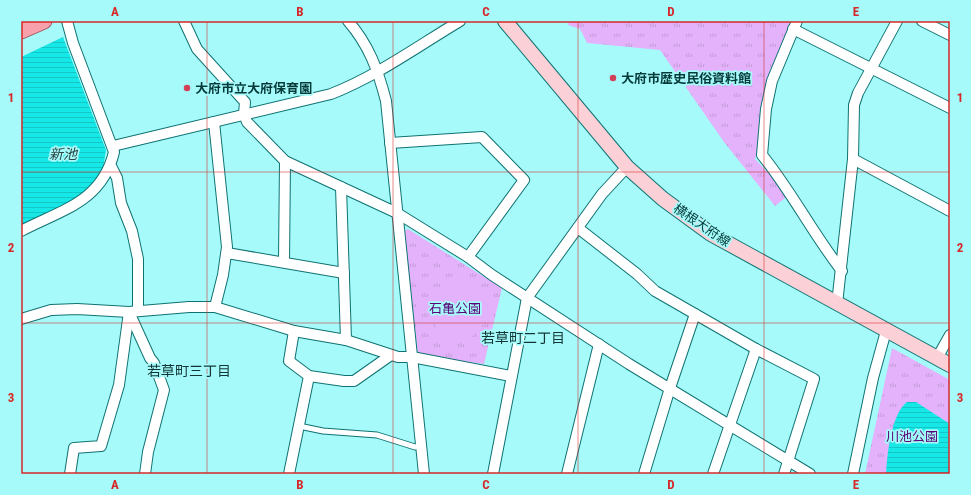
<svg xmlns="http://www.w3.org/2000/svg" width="971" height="495" viewBox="0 0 971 495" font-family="'Roboto Condensed','Noto Sans JP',sans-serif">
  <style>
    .park { fill: url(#park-tufts) }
    .pitch { fill: #e3b2fa }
    .water { fill: url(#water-rules) }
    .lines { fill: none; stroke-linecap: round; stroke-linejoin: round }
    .lane-casing { stroke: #0f7272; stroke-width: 7 }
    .street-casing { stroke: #0f7272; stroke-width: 12 }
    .secondary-casing { stroke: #0f7272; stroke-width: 16 }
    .primary-casing { stroke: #a05461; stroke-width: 17 }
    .lane { stroke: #fff; stroke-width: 5 }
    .street { stroke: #fff; stroke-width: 10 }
    .secondary { stroke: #fbd0d6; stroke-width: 14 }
    .primary { stroke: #f8a1ad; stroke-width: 15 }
    .grid { fill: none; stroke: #d62828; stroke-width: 1; stroke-opacity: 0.55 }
    .poi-dot { fill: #d14059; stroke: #a6fbfa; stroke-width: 1.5 }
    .labels { text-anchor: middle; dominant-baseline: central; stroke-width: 3.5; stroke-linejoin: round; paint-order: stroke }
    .poi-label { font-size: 13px; font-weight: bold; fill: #053a3a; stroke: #a6fbfa; text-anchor: start }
    .street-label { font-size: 13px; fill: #053a3a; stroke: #a6fbfa }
    .park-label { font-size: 13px; fill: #590075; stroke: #a6fbfa }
    .water-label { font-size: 14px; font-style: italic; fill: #2b4847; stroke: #a6fbfa }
    .neighbourhood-label { font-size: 14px; fill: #123636; stroke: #a6fbfa }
    .neatline { fill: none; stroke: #d62828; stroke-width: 1.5 }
    .grid-label { font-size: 13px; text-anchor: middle; font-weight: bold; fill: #d62828 }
  </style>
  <defs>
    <pattern id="park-tufts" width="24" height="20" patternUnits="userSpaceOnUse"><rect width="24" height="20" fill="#e3b2fa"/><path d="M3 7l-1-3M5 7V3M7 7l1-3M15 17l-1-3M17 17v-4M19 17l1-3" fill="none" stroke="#c19ad7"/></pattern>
    <pattern id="water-rules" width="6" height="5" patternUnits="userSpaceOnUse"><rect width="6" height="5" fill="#16e7e7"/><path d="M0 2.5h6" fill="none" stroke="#13c7c7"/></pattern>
  </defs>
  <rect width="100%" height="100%" fill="#a6fbfa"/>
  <g class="park">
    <polygon points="569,21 792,21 765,87 761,140 755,159 789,195 775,206 724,142 660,50 587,43 580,29 568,25"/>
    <polygon points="408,229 502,288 484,364 418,355 404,231"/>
    <polygon points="892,348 950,380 950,474 865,474"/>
  </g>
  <path class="pitch" d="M456 275C464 280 478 285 483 291 498 312 476 345 452 343 449 343 444 340 440 339 435 326 431 305 440 292 444 286 451 281 456 275Z"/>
  <g class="water">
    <path d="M63 37 106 150C105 156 104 163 103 169 92 199 48 216 21 228V57Z"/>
    <path d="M907 402H916L950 424V474H886C887 455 891 414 907 402Z"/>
  </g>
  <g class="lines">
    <g class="lane-casing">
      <polyline id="lane" points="299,426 323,431 377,435 415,447 421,446"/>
    </g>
    <g class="street-casing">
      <g id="street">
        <polyline points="184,21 197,49 245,102 244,114 247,122 285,161 397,213 468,257 492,275 629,364 810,474"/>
        <path d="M348 21C369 45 378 70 386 101L424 474"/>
        <path d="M797 21 772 81 766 109 762 155C792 192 813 234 842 271"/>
        <polyline points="922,21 950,35"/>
        <polyline points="793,29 950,108"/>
        <polyline points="214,122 227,247 223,275 215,307"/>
        <polyline points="390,143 482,137 524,180 468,257"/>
        <path d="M113 146 331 94C377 76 418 46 460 21"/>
        <polyline points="853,159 950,211"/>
        <polyline points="111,166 117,178 121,203 132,231 138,259 138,311"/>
        <polyline points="341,187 346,340"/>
        <polyline points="578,228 637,274 655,291 756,349 814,379 784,474"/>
        <path d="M21 231C61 210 102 202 114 152L73 43 67 21"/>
        <polyline points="227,253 344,273"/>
        <polyline points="284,262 285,161"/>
        <polyline points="837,304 853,159 854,105 858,93 897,21"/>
        <polyline points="129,312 150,358 154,363 164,390 148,452 145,474"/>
        <polyline points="21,319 51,310 77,309 129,312 189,307 215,307 294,331 346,340 398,357 412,357 511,376"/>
        <polyline points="937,358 950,335"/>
        <polyline points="309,376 344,381 354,381 391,355"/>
        <polyline points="70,474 74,448 101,446 119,385 129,312"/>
        <polyline points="289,474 309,376 289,361 294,331"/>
        <polyline points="493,474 527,298 602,194 627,167"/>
        <polyline points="567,474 599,344"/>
        <polyline points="644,474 670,388 695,314"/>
        <polyline points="713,474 756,349"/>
        <polyline points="853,474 873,378 886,331"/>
      </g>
    </g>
    <g class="secondary-casing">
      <polyline id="secondary" points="505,21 627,167 663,199 711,234 950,365"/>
    </g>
    <g class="primary-casing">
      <polyline id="primary" points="21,31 44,21"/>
    </g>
    <use href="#lane" class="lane"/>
    <use href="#street" class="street"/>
    <use href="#secondary" class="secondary"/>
    <use href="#primary" class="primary"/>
  </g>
  <path class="grid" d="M207 21V474M393 21V474M578 21V474M764 21V474M21 172H950M21 323H950"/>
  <g class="poi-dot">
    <circle cx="613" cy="78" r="4"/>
    <circle cx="187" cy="88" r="4"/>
  </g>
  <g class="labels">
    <g class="poi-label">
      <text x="621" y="78">大府市歴史民俗資料館</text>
      <text x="195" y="88">大府市立大府保育園</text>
    </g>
    <g class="street-label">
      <text transform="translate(702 225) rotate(34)">横根大府線</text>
    </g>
    <g class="park-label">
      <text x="455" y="308">石亀公園</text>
      <text x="912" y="436">川池公園</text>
    </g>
    <g class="water-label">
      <text x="63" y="154">新池</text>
    </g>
    <g class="neighbourhood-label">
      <text x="523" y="338">若草町二丁目</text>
      <text x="189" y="371">若草町三丁目</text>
    </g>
  </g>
  <rect width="971" height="495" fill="none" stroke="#a6fbfa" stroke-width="44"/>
  <rect x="22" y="22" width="927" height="451" class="neatline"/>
  <g class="grid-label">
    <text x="115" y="16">A</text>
    <text x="300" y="16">B</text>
    <text x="486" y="16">C</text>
    <text x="671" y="16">D</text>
    <text x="856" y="16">E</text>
    <text x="11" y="102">1</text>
    <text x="960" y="102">1</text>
    <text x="11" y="252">2</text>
    <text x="960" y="252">2</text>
    <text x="11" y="402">3</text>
    <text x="960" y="402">3</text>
    <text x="115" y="489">A</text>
    <text x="300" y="489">B</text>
    <text x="486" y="489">C</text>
    <text x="671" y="489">D</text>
    <text x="856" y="489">E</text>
  </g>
</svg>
